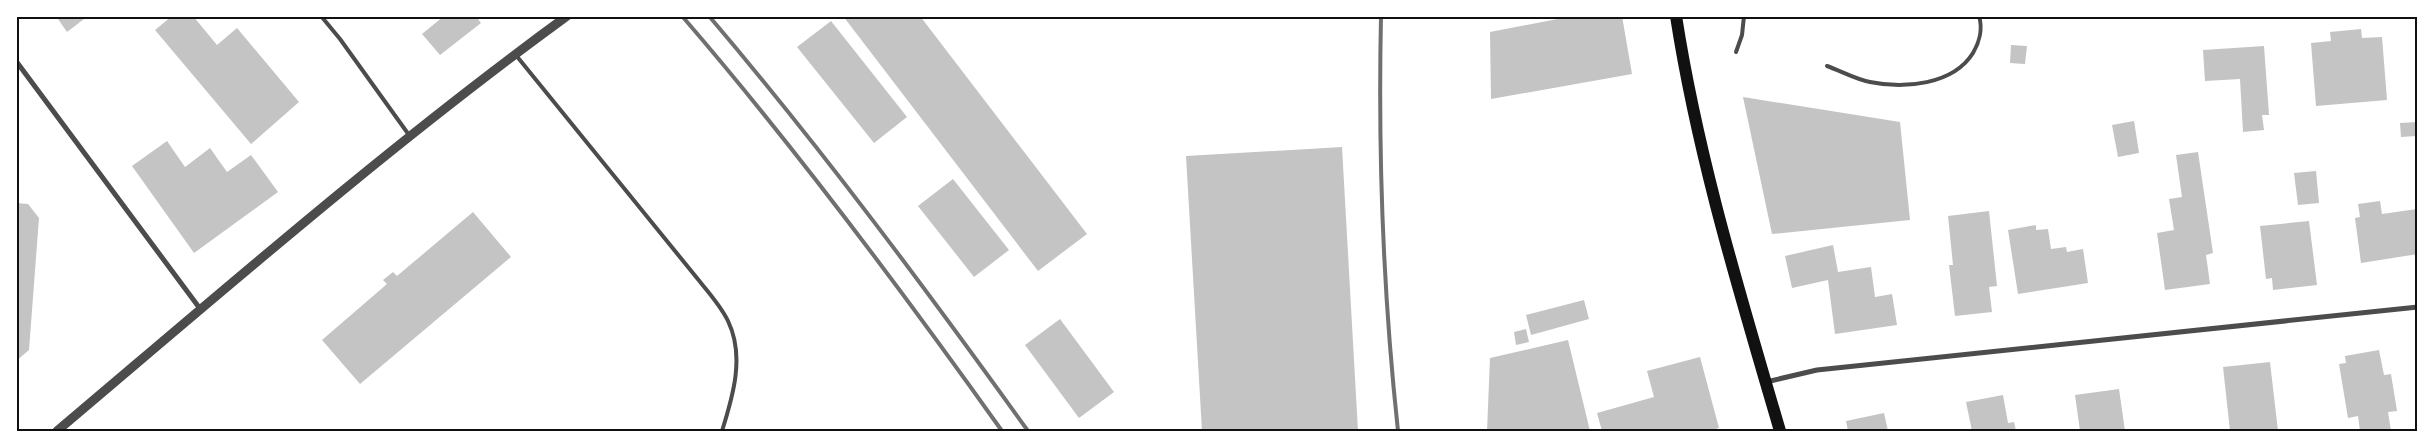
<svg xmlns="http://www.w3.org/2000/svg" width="2434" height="447" viewBox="0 0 2434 447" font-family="Arial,sans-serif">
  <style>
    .building { fill: #c4c4c4 }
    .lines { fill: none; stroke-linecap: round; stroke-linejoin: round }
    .service { stroke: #4c4c4c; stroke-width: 4 }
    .minor { stroke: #4c4c4c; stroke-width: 5 }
    .tertiary { stroke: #4c4c4c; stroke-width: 9 }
    .primary { stroke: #111; stroke-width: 12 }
    .rail { stroke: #707070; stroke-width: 4 }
    .neatline { fill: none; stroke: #111; stroke-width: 2 }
  </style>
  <rect width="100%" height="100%" fill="#fff"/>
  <g class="building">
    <polygon points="56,16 88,16 67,32"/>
    <polygon points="172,16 193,16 217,45 237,28 299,102 251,144 155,30"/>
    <polygon points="444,16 476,16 481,23 440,55 422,34"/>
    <polygon points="843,16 920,16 1087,234 1038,271"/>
    <polygon points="1573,16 1622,16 1632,74 1491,99 1490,32"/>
    <polygon points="831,21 907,117 874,143 797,47"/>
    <polygon points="2361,29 2362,38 2382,37 2387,100 2316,106 2311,43 2331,41 2330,32"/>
    <polygon points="2011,45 2027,46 2025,64 2010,63"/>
    <polygon points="2264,46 2269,115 2262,115 2264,130 2243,132 2240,79 2205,81 2203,50"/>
    <polygon points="1743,97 1900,122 1910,220 1772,234"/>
    <polygon points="2134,121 2139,153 2118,157 2112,125"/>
    <polygon points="2417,122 2417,136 2401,137 2400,123"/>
    <polygon points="167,141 185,167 210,148 227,172 251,155 278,192 194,253 132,166"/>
    <polygon points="1342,147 1358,431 1202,431 1186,156"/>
    <polygon points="2198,152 2213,253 2206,255 2210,284 2165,290 2157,233 2174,230 2169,199 2182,197 2176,155"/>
    <polygon points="2316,171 2319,203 2298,205 2294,173"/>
    <polygon points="953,179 1009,250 974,277 918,206"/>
    <polygon points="2380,201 2382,214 2417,209 2418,254 2361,263 2355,218 2360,217 2358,204"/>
    <polygon points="16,203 28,204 39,218 29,350 16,361"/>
    <polygon points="1989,211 1997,286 1989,287 1992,312 1955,316 1949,265 1953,265 1948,216"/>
    <polygon points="473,212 511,257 360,384 322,340 387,284 383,280 393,272 397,276"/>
    <polygon points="2309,221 2317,285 2273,290 2272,278 2266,279 2260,226"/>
    <polygon points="2036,225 2036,230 2048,229 2051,249 2066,247 2067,252 2083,249 2088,283 2018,294 2008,230"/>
    <polygon points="1833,245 1838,272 1871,267 1875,297 1892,294 1897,325 1835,334 1828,280 1792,288 1785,256"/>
    <polygon points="1584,300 1589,319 1531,335 1526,315"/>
    <polygon points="1060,319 1114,392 1079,418 1025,345"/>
    <polygon points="1526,329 1529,342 1516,345 1514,332"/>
    <polygon points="1568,340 1590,431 1487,431 1490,358"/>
    <polygon points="2379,350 2384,375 2391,374 2397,411 2388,412 2391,431 2360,431 2358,416 2348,418 2339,364 2346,363 2345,356"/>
    <polygon points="1700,357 1719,428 1708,431 1602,431 1597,413 1654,397 1647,371"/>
    <polygon points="2270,362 2278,431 2230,431 2223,367"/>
    <polygon points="2119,389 2125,431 2080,431 2075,395"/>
    <polygon points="2003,395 2008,423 2014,422 2016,431 1972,431 1966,402"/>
    <polygon points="1884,413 1888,431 1848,431 1846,421"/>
  </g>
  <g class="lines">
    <g class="service">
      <polyline points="321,16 340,39 409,135"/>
      <polyline points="1736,52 1742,35 1744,16"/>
      <path d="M515 54 701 283C711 295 722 308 728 321 745 356 733 396 722 431"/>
      <path d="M1827 66C1841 71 1855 79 1870 82 1904 89 1953 85 1973 53 1979 43 1983 29 1979 16"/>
    </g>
    <g class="minor">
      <polyline points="16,61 201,310"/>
      <polyline points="1766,382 1817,370 2418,307"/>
    </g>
    <path class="tertiary" d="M57 431C225 289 390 145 567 16"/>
    <path class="primary" d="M1676 16C1698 158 1740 294 1780 431"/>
    <g class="rail">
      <path d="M682 16C796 148 901 289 1002 431"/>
      <path d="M709 16C822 149 926 289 1028 431"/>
      <path d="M1381 16C1378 155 1383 293 1398 431"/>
    </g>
  </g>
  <rect width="2434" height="447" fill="none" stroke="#ffffff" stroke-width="35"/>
  <rect x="18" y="18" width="2398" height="412" class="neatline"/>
</svg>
